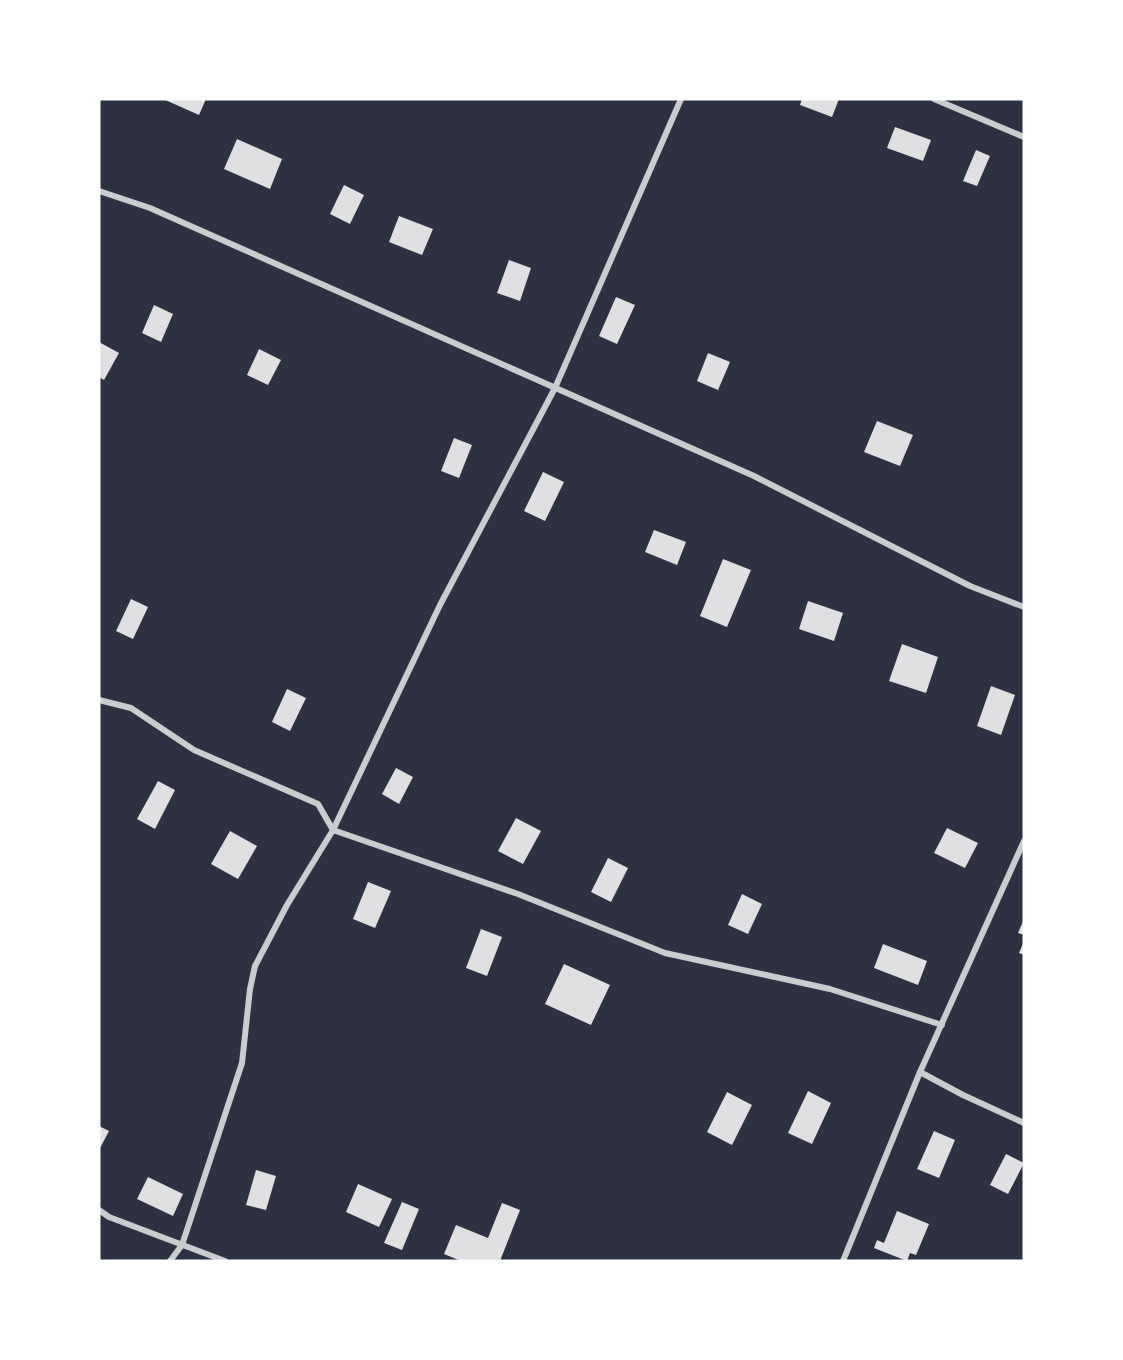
<svg xmlns="http://www.w3.org/2000/svg" width="1123" height="1360" viewBox="0 0 1123 1360" font-family="'Crimson Pro',serif">
  <style>
    .building { fill: #e0e0e3 }
    .lines { fill: none; stroke-linecap: round; stroke-linejoin: round }
    .minor { stroke: #caccd0; stroke-width: 6 }
  </style>
  <rect width="100%" height="100%" fill="#2d3142"/>
  <g class="building">
    <polygon points="163,99 206,99 199,115"/>
    <polygon points="802,99 839,99 832,117 800,105"/>
    <polygon points="895,127 931,140 923,161 887,148"/>
    <polygon points="237,139 282,159 270,189 224,169"/>
    <polygon points="976,150 990,156 977,186 963,181"/>
    <polygon points="344,185 364,195 350,224 330,214"/>
    <polygon points="399,216 433,229 422,255 389,242"/>
    <polygon points="509,260 531,268 520,301 497,293"/>
    <polygon points="616,297 635,305 617,344 599,336"/>
    <polygon points="154,305 173,314 161,342 142,333"/>
    <polygon points="99,342 119,353 104,380 99,377"/>
    <polygon points="259,349 281,360 268,385 247,375"/>
    <polygon points="708,353 730,362 718,390 697,381"/>
    <polygon points="877,421 913,435 900,466 864,452"/>
    <polygon points="454,438 472,445 459,478 441,471"/>
    <polygon points="543,472 564,482 545,521 524,511"/>
    <polygon points="654,530 686,542 677,565 645,552"/>
    <polygon points="723,559 751,570 727,627 700,616"/>
    <polygon points="131,599 148,607 133,639 116,631"/>
    <polygon points="808,601 843,613 834,641 799,629"/>
    <polygon points="902,644 938,657 926,693 889,681"/>
    <polygon points="991,686 1015,695 1001,735 977,726"/>
    <polygon points="287,689 306,698 290,731 272,722"/>
    <polygon points="396,768 413,777 399,804 382,794"/>
    <polygon points="158,781 175,790 155,829 137,819"/>
    <polygon points="516,818 541,831 523,864 498,851"/>
    <polygon points="947,828 978,843 965,868 934,853"/>
    <polygon points="230,831 257,846 238,879 211,864"/>
    <polygon points="608,858 628,868 611,902 591,892"/>
    <polygon points="368,882 391,891 375,928 353,919"/>
    <polygon points="742,894 762,904 748,934 728,925"/>
    <polygon points="1024,919 1024,935 1018,933"/>
    <polygon points="481,929 502,937 487,976 466,968"/>
    <polygon points="1024,941 1024,955 1019,953"/>
    <polygon points="883,944 927,961 918,985 874,968"/>
    <polygon points="564,964 610,985 591,1025 545,1004"/>
    <polygon points="808,1091 831,1103 812,1144 788,1133"/>
    <polygon points="727,1092 752,1105 732,1145 707,1132"/>
    <polygon points="99,1126 109,1131 99,1150"/>
    <polygon points="934,1131 955,1140 939,1178 917,1169"/>
    <polygon points="1006,1154 1024,1163 1008,1194 990,1185"/>
    <polygon points="256,1170 276,1176 266,1210 246,1205"/>
    <polygon points="148,1177 183,1194 173,1216 137,1199"/>
    <polygon points="358,1184 392,1199 379,1227 346,1212"/>
    <polygon points="402,1202 419,1209 402,1250 384,1243"/>
    <polygon points="502,1203 520,1210 500,1261 461,1261 444,1254 456,1225 488,1238"/>
    <polygon points="897,1211 929,1224 916,1255 910,1253 907,1261 874,1248 877,1240 884,1243"/>
  </g>
  <g class="lines">
    <g class="minor">
      <polyline points="934,99 1024,137"/>
      <polyline points="99,191 150,208 754,476 970,586 1024,607"/>
      <polyline points="99,700 131,708 194,750 318,804 333,830 518,894 665,953 830,989 942,1025"/>
      <polyline points="920,1072 963,1095 1024,1123"/>
      <polyline points="99,1210 109,1217 225,1261"/>
      <polyline points="170,1261 182,1245 242,1063 250,989 255,966 287,905 333,830 440,605 555,388 681,99"/>
      <polyline points="843,1261 920,1072 1024,841"/>
    </g>
  </g>
  <rect width="1123" height="1360" fill="none" stroke="#ffffff" stroke-width="201"/>
</svg>
